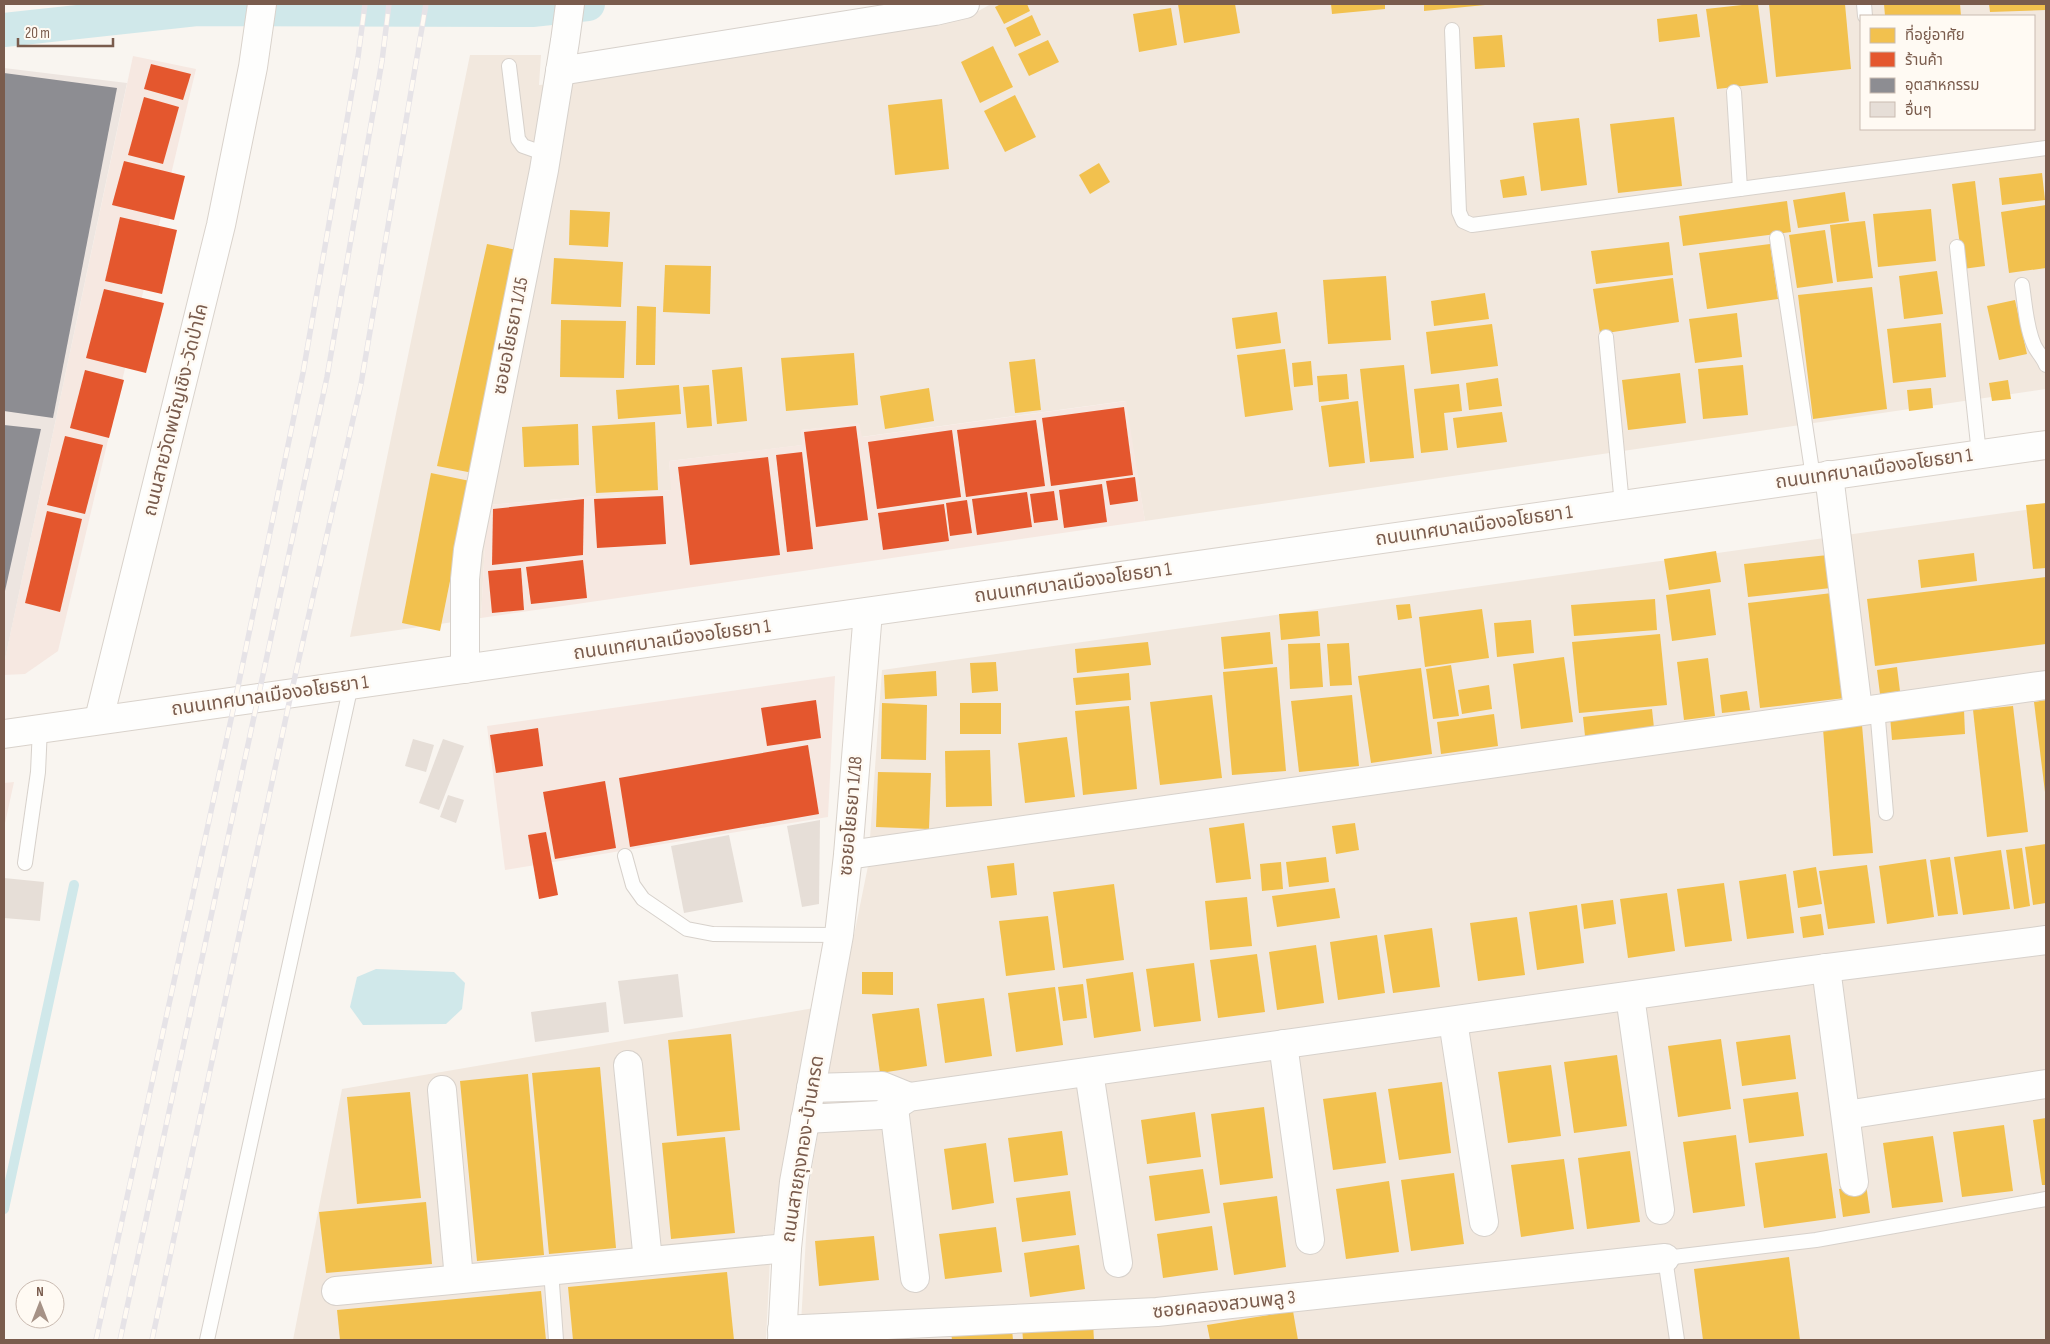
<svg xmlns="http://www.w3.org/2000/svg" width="2050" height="1344" viewBox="0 0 2050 1344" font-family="'Sofia Sans Condensed','Noto Sans Thai',sans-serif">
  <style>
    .residential { fill: #f2e8de; fill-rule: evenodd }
    .commercial { fill: #f6e8e1 }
    .industrial { fill: #ede5e0 }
    .water { fill: #d0e8ea }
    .homes { fill: #f2c14e }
    .shops { fill: #e4572e }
    .industry { fill: #8d8d92 }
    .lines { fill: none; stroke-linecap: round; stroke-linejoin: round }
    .stream { stroke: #d0e8ea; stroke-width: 10 }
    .canal { stroke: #d0e8ea; stroke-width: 34 }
    .building { fill: #e6ded7 }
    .lane-casing { stroke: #d7d1cb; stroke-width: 16 }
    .street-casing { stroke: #d7d1cb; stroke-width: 30 }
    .secondary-casing { stroke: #d9d2cb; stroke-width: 30 }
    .lane { stroke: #fefefd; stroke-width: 14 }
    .street { stroke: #fefefd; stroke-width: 28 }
    .secondary { stroke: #fefefd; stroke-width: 28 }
    .rail-casing { stroke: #e6e3e7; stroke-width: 5.5 }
    .rail { stroke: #fffaf3; stroke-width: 4; stroke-dasharray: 11; stroke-linecap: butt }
    .labels { text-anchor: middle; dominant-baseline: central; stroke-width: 5; stroke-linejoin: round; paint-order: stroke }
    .street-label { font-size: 19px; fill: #7a5c4d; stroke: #fffaf3 }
  </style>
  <rect width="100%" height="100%" fill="#f9f5f0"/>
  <g class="residential">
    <path d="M991 4H2046V389L1145 521 1125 401 861 437 859 424 801 430 803 445 669 461 672 490 487 505 481 618 350 637 470 55H541L539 85 570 83 964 19ZM1861 16H2034V129H1861Z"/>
    <polygon points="2046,507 2046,1340 800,1340 809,1186 840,1004 868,866 882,670"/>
    <polygon points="814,1008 780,1182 770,1259 766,1340 293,1340 342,1089"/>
  </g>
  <g class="commercial">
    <polygon points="133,56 196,69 58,651 25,674 4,675 4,664"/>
    <polygon points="1126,401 1145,521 481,618 487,505 671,490 669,461 802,445 801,430 859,423 862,437"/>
    <polygon points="835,676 828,817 505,870 487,726"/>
    <polygon points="14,782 4,828 4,783"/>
  </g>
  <polygon class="industrial" points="4,68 127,83 4,664"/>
  <polygon class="water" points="376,969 454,972 465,983 462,1009 446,1024 363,1025 350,1007 357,977"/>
  <g class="homes">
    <polygon points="1001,4 1027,4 1030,11 1004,24 995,7"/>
    <polygon points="1178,4 1235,4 1240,33 1184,43"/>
    <polygon points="1331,4 1385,4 1385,9 1332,14"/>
    <polygon points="1424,4 1484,4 1485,5 1424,11"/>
    <polygon points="1751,4 1758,4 1768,83 1717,89 1706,9"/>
    <polygon points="1769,4 1845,4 1851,69 1776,77"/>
    <polygon points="1884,4 1960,4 1961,16 1885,16"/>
    <polygon points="1989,4 2046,4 2046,10 1990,12"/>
    <polygon points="1171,8 1177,45 1139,52 1133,14"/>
    <polygon points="1697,14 1700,37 1659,42 1657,19"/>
    <polygon points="1032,15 1041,35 1015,47 1006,28"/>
    <polygon points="1502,35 1505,67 1475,69 1473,37"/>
    <polygon points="1048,40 1059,62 1029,76 1018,54"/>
    <polygon points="993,46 1013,87 980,103 961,62"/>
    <polygon points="1015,95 1036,137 1005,152 984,111"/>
    <polygon points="942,99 949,169 895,175 888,105"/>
    <polygon points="1674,117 1682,186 1618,193 1610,124"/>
    <polygon points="1579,118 1587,185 1541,191 1533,123"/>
    <polygon points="1099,163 1110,182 1090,194 1079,175"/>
    <polygon points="2042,173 2045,200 2002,205 1999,178"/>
    <polygon points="1524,176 1527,195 1503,198 1500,180"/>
    <polygon points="1975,181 1985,266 1963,269 1952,184"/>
    <polygon points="1845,192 1849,221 1798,228 1793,200"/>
    <polygon points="1787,201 1791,232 1683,246 1679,216"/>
    <polygon points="2046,205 2046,268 2009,273 2001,212"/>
    <polygon points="1931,209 1936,261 1878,267 1873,214"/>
    <polygon points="570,210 610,212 608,247 569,245"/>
    <polygon points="1865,221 1873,278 1837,282 1830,225"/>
    <polygon points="1825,230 1833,283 1797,288 1789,235"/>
    <polygon points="1669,242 1673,275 1596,284 1591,251"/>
    <polygon points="487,244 522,251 473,473 437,466"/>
    <polygon points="1770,244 1778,299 1707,309 1699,253"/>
    <polygon points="554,258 623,262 621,307 551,304"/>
    <polygon points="665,265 711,266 710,314 663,312"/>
    <polygon points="1937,271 1943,314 1904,319 1899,276"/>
    <polygon points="1386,276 1391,340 1328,344 1323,280"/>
    <polygon points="1673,278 1679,322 1600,334 1593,289"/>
    <polygon points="1872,287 1887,409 1813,419 1798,295"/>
    <polygon points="1485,293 1489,319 1434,326 1431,301"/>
    <polygon points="2015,300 2027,354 1999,360 1987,306"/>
    <polygon points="637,306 656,307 655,365 636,365"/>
    <polygon points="1277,312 1281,343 1236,349 1232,318"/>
    <polygon points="1737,313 1742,357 1695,363 1689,319"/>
    <polygon points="561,320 626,321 624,378 560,377"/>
    <polygon points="1941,323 1946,377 1893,383 1887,329"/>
    <polygon points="1492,324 1498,366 1431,374 1426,332"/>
    <polygon points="1285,349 1293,410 1245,417 1237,355"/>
    <polygon points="854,353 858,405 786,411 781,358"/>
    <polygon points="1035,359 1041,410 1015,413 1009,362"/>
    <polygon points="1311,361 1313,385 1294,387 1292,363"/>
    <polygon points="1404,365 1414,458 1370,462 1360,369"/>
    <polygon points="1743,365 1748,415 1703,419 1698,369"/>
    <polygon points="742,367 747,421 717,424 712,370"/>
    <polygon points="1680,373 1686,423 1628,430 1622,380"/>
    <polygon points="1347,374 1349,399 1319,402 1317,376"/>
    <polygon points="1498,378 1502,406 1469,410 1466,383"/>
    <polygon points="2008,380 2011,399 1992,401 1989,383"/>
    <polygon points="1459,384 1462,411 1444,413 1448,450 1421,453 1414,389"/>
    <polygon points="679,385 681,414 618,419 616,390"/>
    <polygon points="709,385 712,426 687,428 683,387"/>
    <polygon points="929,388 934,421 885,429 880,396"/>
    <polygon points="1931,388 1933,408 1909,411 1907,390"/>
    <polygon points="1358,401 1365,463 1329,467 1321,406"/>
    <polygon points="1502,412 1507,442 1457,448 1453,418"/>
    <polygon points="655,422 658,490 596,493 592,426"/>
    <polygon points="578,424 579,465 524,467 522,427"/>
    <polygon points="431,473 470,481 440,631 402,623"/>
    <polygon points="2046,503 2046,568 2033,569 2026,505"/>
    <polygon points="1716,551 1721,582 1669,590 1664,559"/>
    <polygon points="1974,553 1977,581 1921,588 1918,560"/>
    <polygon points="1828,555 1831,588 1748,597 1744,564"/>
    <polygon points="2046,577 2046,644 1875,666 1867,599"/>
    <polygon points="1710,589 1716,635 1672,641 1666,595"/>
    <polygon points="1832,593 1845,698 1760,708 1748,603"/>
    <polygon points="1655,599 1657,630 1574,636 1571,605"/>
    <polygon points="1410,604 1412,618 1398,620 1396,605"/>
    <polygon points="1482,609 1489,658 1425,667 1419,617"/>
    <polygon points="1318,611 1320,636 1281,640 1279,614"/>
    <polygon points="1531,620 1534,653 1497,657 1494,623"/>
    <polygon points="1270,632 1273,664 1224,669 1221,637"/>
    <polygon points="1660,634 1667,705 1579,713 1572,642"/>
    <polygon points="1148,642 1151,665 1077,673 1075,649"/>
    <polygon points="1320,643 1323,687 1290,689 1288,644"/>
    <polygon points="1349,643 1352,685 1330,686 1327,644"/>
    <polygon points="1564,657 1573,722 1521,729 1513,664"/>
    <polygon points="1708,658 1715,716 1684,720 1677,662"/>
    <polygon points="996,662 998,691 972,693 970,663"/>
    <polygon points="1451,665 1459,716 1433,719 1426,669"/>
    <polygon points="1277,667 1286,771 1232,775 1223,672"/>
    <polygon points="1897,667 1900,691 1880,694 1877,670"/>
    <polygon points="1421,668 1432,754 1371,763 1358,676"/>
    <polygon points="936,671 937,696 885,699 884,675"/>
    <polygon points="1129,673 1131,700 1076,705 1073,678"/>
    <polygon points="1489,685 1492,709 1462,714 1458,690"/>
    <polygon points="1747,691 1750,710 1722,713 1720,695"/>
    <polygon points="1212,695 1222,778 1160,785 1150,702"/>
    <polygon points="1352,695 1359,766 1299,772 1291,701"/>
    <polygon points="2046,700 2046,792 2045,792 2034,702"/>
    <polygon points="882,703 927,705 926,760 881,759"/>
    <rect x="960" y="703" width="41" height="31"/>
    <polygon points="1129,706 1137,789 1083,795 1075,711"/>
    <polygon points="2013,706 2028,832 1987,837 1973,710"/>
    <polygon points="1652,709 1654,728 1585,736 1583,717"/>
    <polygon points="1964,710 1965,734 1892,740 1890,716"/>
    <polygon points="1494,714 1498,746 1441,754 1437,722"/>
    <polygon points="1862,725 1873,853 1833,856 1823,729"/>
    <polygon points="1067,737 1075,797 1025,803 1018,743"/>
    <polygon points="990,750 992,806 946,807 945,751"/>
    <polygon points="878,772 931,773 929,829 876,827"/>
    <polygon points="1244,823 1251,879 1216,883 1209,828"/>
    <polygon points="1355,823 1359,850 1336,854 1332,826"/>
    <polygon points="2046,844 2046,903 2033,905 2025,847"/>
    <polygon points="2022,848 2030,906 2014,909 2006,850"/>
    <polygon points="2001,850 2010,909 1963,915 1954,857"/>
    <polygon points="1326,857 1329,882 1289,887 1286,862"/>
    <polygon points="1950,857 1958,914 1938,916 1930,860"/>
    <polygon points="1926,859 1934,917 1887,924 1879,866"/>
    <polygon points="1281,862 1283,889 1262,891 1260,864"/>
    <polygon points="1014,863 1017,895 991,898 987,866"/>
    <polygon points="1867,865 1875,923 1828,929 1819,871"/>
    <polygon points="1816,867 1822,904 1798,908 1793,871"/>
    <polygon points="1786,874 1794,933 1747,939 1739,881"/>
    <polygon points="1724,883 1732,941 1685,947 1677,889"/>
    <polygon points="1114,884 1124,960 1063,968 1053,892"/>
    <polygon points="1335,888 1340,918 1277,927 1272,896"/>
    <polygon points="1667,893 1675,951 1628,958 1620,899"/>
    <polygon points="1247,897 1252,946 1210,950 1205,901"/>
    <polygon points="1613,900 1616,924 1584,929 1581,904"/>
    <polygon points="1577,905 1584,963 1537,970 1529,912"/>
    <polygon points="1821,914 1824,935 1803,938 1800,917"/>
    <polygon points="1048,916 1055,970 1006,976 999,921"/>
    <polygon points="1517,917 1525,975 1478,981 1470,923"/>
    <polygon points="1432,928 1440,987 1393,993 1384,935"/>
    <polygon points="1377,935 1385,993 1338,1000 1330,942"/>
    <polygon points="1316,945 1324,1003 1277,1010 1269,952"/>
    <polygon points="1257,954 1265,1012 1218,1018 1210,960"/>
    <polygon points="1194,963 1201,1021 1154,1027 1146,969"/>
    <polygon points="862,972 893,972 893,995 862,994"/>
    <polygon points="1133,972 1141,1031 1094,1038 1086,979"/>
    <polygon points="1083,984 1087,1018 1063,1021 1058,987"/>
    <polygon points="1055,987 1063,1045 1016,1052 1008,993"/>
    <polygon points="984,998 992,1056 945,1063 937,1004"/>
    <polygon points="919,1008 927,1066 880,1073 872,1014"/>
    <polygon points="731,1034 740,1130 677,1136 668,1040"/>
    <polygon points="1790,1035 1796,1079 1742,1086 1736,1042"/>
    <polygon points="1721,1039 1731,1109 1678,1117 1668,1046"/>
    <polygon points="1617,1055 1627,1126 1574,1133 1564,1062"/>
    <polygon points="1551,1065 1561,1136 1508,1143 1498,1072"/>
    <polygon points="600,1067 616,1248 549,1254 532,1073"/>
    <polygon points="528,1074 544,1255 477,1261 460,1081"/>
    <polygon points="1442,1082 1451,1153 1399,1160 1388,1089"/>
    <polygon points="410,1092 421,1198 357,1204 347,1097"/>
    <polygon points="1376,1092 1386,1163 1333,1170 1323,1099"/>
    <polygon points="1798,1092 1804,1136 1749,1143 1743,1099"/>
    <polygon points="1264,1107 1273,1178 1220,1185 1211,1114"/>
    <polygon points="1195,1112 1201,1157 1147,1164 1141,1120"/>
    <polygon points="2046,1118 2046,1185 2042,1185 2033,1120"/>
    <polygon points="2004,1125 2013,1191 1962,1197 1953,1132"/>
    <polygon points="1062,1131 1068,1175 1014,1182 1008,1138"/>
    <polygon points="1736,1135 1745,1206 1693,1213 1683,1142"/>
    <polygon points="1933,1136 1943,1202 1892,1208 1883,1143"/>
    <polygon points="725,1137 735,1233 671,1239 662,1143"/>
    <polygon points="986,1143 994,1203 952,1210 944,1149"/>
    <polygon points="1630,1151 1640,1222 1587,1229 1578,1158"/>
    <polygon points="1827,1153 1836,1218 1764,1228 1755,1163"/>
    <polygon points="1564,1159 1574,1229 1521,1237 1511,1165"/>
    <polygon points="1203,1169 1210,1213 1155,1221 1149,1176"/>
    <polygon points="1454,1173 1464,1244 1411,1251 1401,1180"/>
    <polygon points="1389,1181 1399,1252 1346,1259 1336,1189"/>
    <polygon points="1866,1184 1870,1213 1843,1217 1839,1189"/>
    <polygon points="1070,1191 1076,1235 1022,1242 1016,1198"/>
    <polygon points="1277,1196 1286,1267 1234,1275 1223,1203"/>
    <polygon points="426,1202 432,1264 326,1273 319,1212"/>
    <polygon points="1212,1226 1218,1270 1163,1278 1157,1234"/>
    <polygon points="996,1227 1002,1272 945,1279 939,1234"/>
    <polygon points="874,1236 879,1280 819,1286 815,1241"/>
    <polygon points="1079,1245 1085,1289 1030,1297 1024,1253"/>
    <polygon points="1789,1257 1800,1340 1703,1340 1694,1269"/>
    <polygon points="727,1272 734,1340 573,1340 568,1287"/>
    <polygon points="541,1291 546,1340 340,1340 337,1310"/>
    <polygon points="1293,1311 1298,1340 1210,1340 1207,1325"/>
    <polygon points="1093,1323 1094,1340 1023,1340 1022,1327"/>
    <polygon points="1012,1329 1013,1340 952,1340 951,1332"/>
  </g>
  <g class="shops">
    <polygon points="151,64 191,74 183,100 144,89"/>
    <polygon points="144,97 179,107 163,164 128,155"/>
    <polygon points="124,161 185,176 174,220 112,205"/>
    <polygon points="120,217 177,230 162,294 105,281"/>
    <polygon points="104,289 164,303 146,373 86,358"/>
    <polygon points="85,370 124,380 109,438 70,428"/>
    <polygon points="1124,407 1133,475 1051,486 1042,418"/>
    <polygon points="1036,420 1045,486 966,497 957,430"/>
    <polygon points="856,426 868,520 816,527 804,432"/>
    <polygon points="952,430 961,497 877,509 868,442"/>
    <polygon points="65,436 103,445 85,514 47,505"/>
    <polygon points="802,452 813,549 787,552 776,455"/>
    <polygon points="768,457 780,555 690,565 678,467"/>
    <polygon points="1135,477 1138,501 1110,505 1106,481"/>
    <polygon points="1102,484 1107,522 1064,528 1059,490"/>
    <polygon points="1054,491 1058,520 1034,523 1030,494"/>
    <polygon points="1027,492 1032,527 977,535 972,499"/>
    <polygon points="663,496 666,544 597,548 594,499"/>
    <polygon points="584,499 583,555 492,565 493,509"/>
    <polygon points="967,500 972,533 950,536 946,503"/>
    <polygon points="944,504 949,541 883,550 878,513"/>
    <polygon points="47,511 82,519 60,612 25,603"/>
    <polygon points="583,560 587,598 531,604 526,567"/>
    <polygon points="521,568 524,610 492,613 488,571"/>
    <polygon points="816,700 821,738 767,746 761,708"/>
    <polygon points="538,728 543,766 496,773 490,735"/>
    <polygon points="808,745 819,814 630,847 619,778"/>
    <polygon points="605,781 616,848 555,859 543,792"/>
    <polygon points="546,832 558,895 539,899 528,835"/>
  </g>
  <g class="industry">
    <polygon points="4,73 117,88 53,418 4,411"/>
    <polygon points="4,425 41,429 5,591 4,591"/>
  </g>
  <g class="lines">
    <g class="stream">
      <polyline points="316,10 317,4"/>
      <polyline points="506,10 507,4"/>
      <polyline points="4,1209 74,885"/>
    </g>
    <polyline class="canal" points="4,30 197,9 532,10 588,4"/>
  </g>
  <g class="building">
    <polygon points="413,739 434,745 426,772 405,766"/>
    <polygon points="443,739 464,746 439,810 419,803"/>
    <polygon points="448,795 464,800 456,823 440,817"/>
    <polygon points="820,820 819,904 802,907 787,826"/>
    <polygon points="729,835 743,902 684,913 671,846"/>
    <polygon points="4,878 44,882 40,921 4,918"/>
    <polygon points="678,974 683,1017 624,1024 618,981"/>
    <polygon points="606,1002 609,1032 535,1042 531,1012"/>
  </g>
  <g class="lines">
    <g class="lane-casing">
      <g id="lane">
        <polyline points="1864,4 1865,16"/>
        <polyline points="1452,30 1459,212 1463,221 1472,225 2046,148"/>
        <polyline points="509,66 518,139 523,146 546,154"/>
        <polyline points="1734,92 1740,189"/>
        <polyline points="1777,238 1813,477"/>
        <polyline points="1957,247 1979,454"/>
        <path d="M2022 285C2025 304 2026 327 2034 345 2037 352 2043 357 2046 365"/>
        <polyline points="1606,337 1622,505"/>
        <polyline points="1877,708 1886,813"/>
        <polyline points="625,856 633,885 643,899 687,929 713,934 839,935"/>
        <polyline points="25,863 38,772 40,728"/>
        <polyline points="551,1270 556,1340"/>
        <polyline points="207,1340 351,685"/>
        <polyline points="1677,1340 1665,1258 1816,1240 2046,1199"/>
      </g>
    </g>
    <g class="street-casing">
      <g id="street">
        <polyline points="560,71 935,11 965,4"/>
        <polyline points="1829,475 1858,710"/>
        <polyline points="465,669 465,579 468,550 544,170 565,41 570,4"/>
        <polyline points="848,855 2046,685"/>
        <polyline points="1826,968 1854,1182"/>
        <polyline points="1630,996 1660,1210"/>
        <polyline points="1453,1021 1484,1222"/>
        <polyline points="1283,1044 1310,1240"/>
        <polyline points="628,1065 648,1261"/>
        <polyline points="1089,1072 1118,1263"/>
        <polyline points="811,1088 882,1086 909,1097"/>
        <polyline points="442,1090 459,1279"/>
        <polyline points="894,1108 915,1278"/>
        <polyline points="1846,1115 2046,1084"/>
        <polyline points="805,1119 881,1115 909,1097 1826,968 2046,940"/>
        <polyline points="336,1291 787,1248"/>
        <polyline points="782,1330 1157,1312 1665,1258"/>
      </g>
    </g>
    <g class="secondary-casing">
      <g id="secondary">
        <polyline points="99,719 221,225 253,67 262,4"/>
        <polyline points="4,734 2046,445"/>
        <polyline points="782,1340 787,1248 794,1182 839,935 848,855 868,612"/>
      </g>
    </g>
    <use href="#lane" class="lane"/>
    <use href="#street" class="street"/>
    <use href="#secondary" class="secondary"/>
    <g class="rail-casing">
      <g id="rail">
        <polyline points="96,1340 235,701 303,373 358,57 365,4"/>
        <polyline points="120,1340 327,377 382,61 389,4"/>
        <polyline points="152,1340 291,694 361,384 426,4"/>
      </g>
    </g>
    <use href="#rail" class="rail"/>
  </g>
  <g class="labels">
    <g class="street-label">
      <text transform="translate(511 336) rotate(-79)">ซอยอโยธยา 1/15</text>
      <text transform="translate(176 410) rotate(-76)">ถนนสายวัดพนัญเชิง-วัดป่าโค</text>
      <text transform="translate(1874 469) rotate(-8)">ถนนเทศบาลเมืองอโยธยา 1</text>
      <text transform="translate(1474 526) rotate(-8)">ถนนเทศบาลเมืองอโยธยา 1</text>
      <text transform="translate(1073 583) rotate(-8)">ถนนเทศบาลเมืองอโยธยา 1</text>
      <text transform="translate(672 640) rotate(-8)">ถนนเทศบาลเมืองอโยธยา 1</text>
      <text transform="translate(270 696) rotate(-8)">ถนนเทศบาลเมืองอโยธยา 1</text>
      <text transform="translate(851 816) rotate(-85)">ซอยอโยธยา 1/18</text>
      <text transform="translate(803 1149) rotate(-81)">ถนนสายถุงทอง-บ้านกรด</text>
      <text transform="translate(1224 1305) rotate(-6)">ซอยคลองสวนพลู 3</text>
    </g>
  </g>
  <rect width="2050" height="1344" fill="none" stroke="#7a5c4d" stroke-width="10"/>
  <rect x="1860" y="15" width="175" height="115" fill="#fffaf3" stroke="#cabbb1"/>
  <rect x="1870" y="28" width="25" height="15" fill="#f2c14e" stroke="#cabbb1"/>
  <text x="1905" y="40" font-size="15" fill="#7a5c4d">ที่อยู่อาศัย</text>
  <rect x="1870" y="52" width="25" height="15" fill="#e4572e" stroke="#cabbb1"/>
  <text x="1905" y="65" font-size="15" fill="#7a5c4d">ร้านค้า</text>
  <rect x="1870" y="78" width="25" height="15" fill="#8d8d92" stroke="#cabbb1"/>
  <text x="1905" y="90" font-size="15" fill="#7a5c4d">อุตสาหกรรม</text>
  <rect x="1870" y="102" width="25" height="15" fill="#e6ded7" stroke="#cabbb1"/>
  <text x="1905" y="115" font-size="15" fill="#7a5c4d">อื่นๆ</text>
  <g transform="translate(40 1304)"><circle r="24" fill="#fffaf3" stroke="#cabbb1"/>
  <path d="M0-4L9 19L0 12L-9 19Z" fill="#a69286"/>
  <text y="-8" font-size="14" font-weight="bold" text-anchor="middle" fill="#7a5c4d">N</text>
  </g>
  <path d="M18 38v8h95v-8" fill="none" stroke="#7a5c4d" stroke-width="2.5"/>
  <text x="25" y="38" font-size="15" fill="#7a5c4d" stroke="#fffaf3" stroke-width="4" paint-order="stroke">20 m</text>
</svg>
